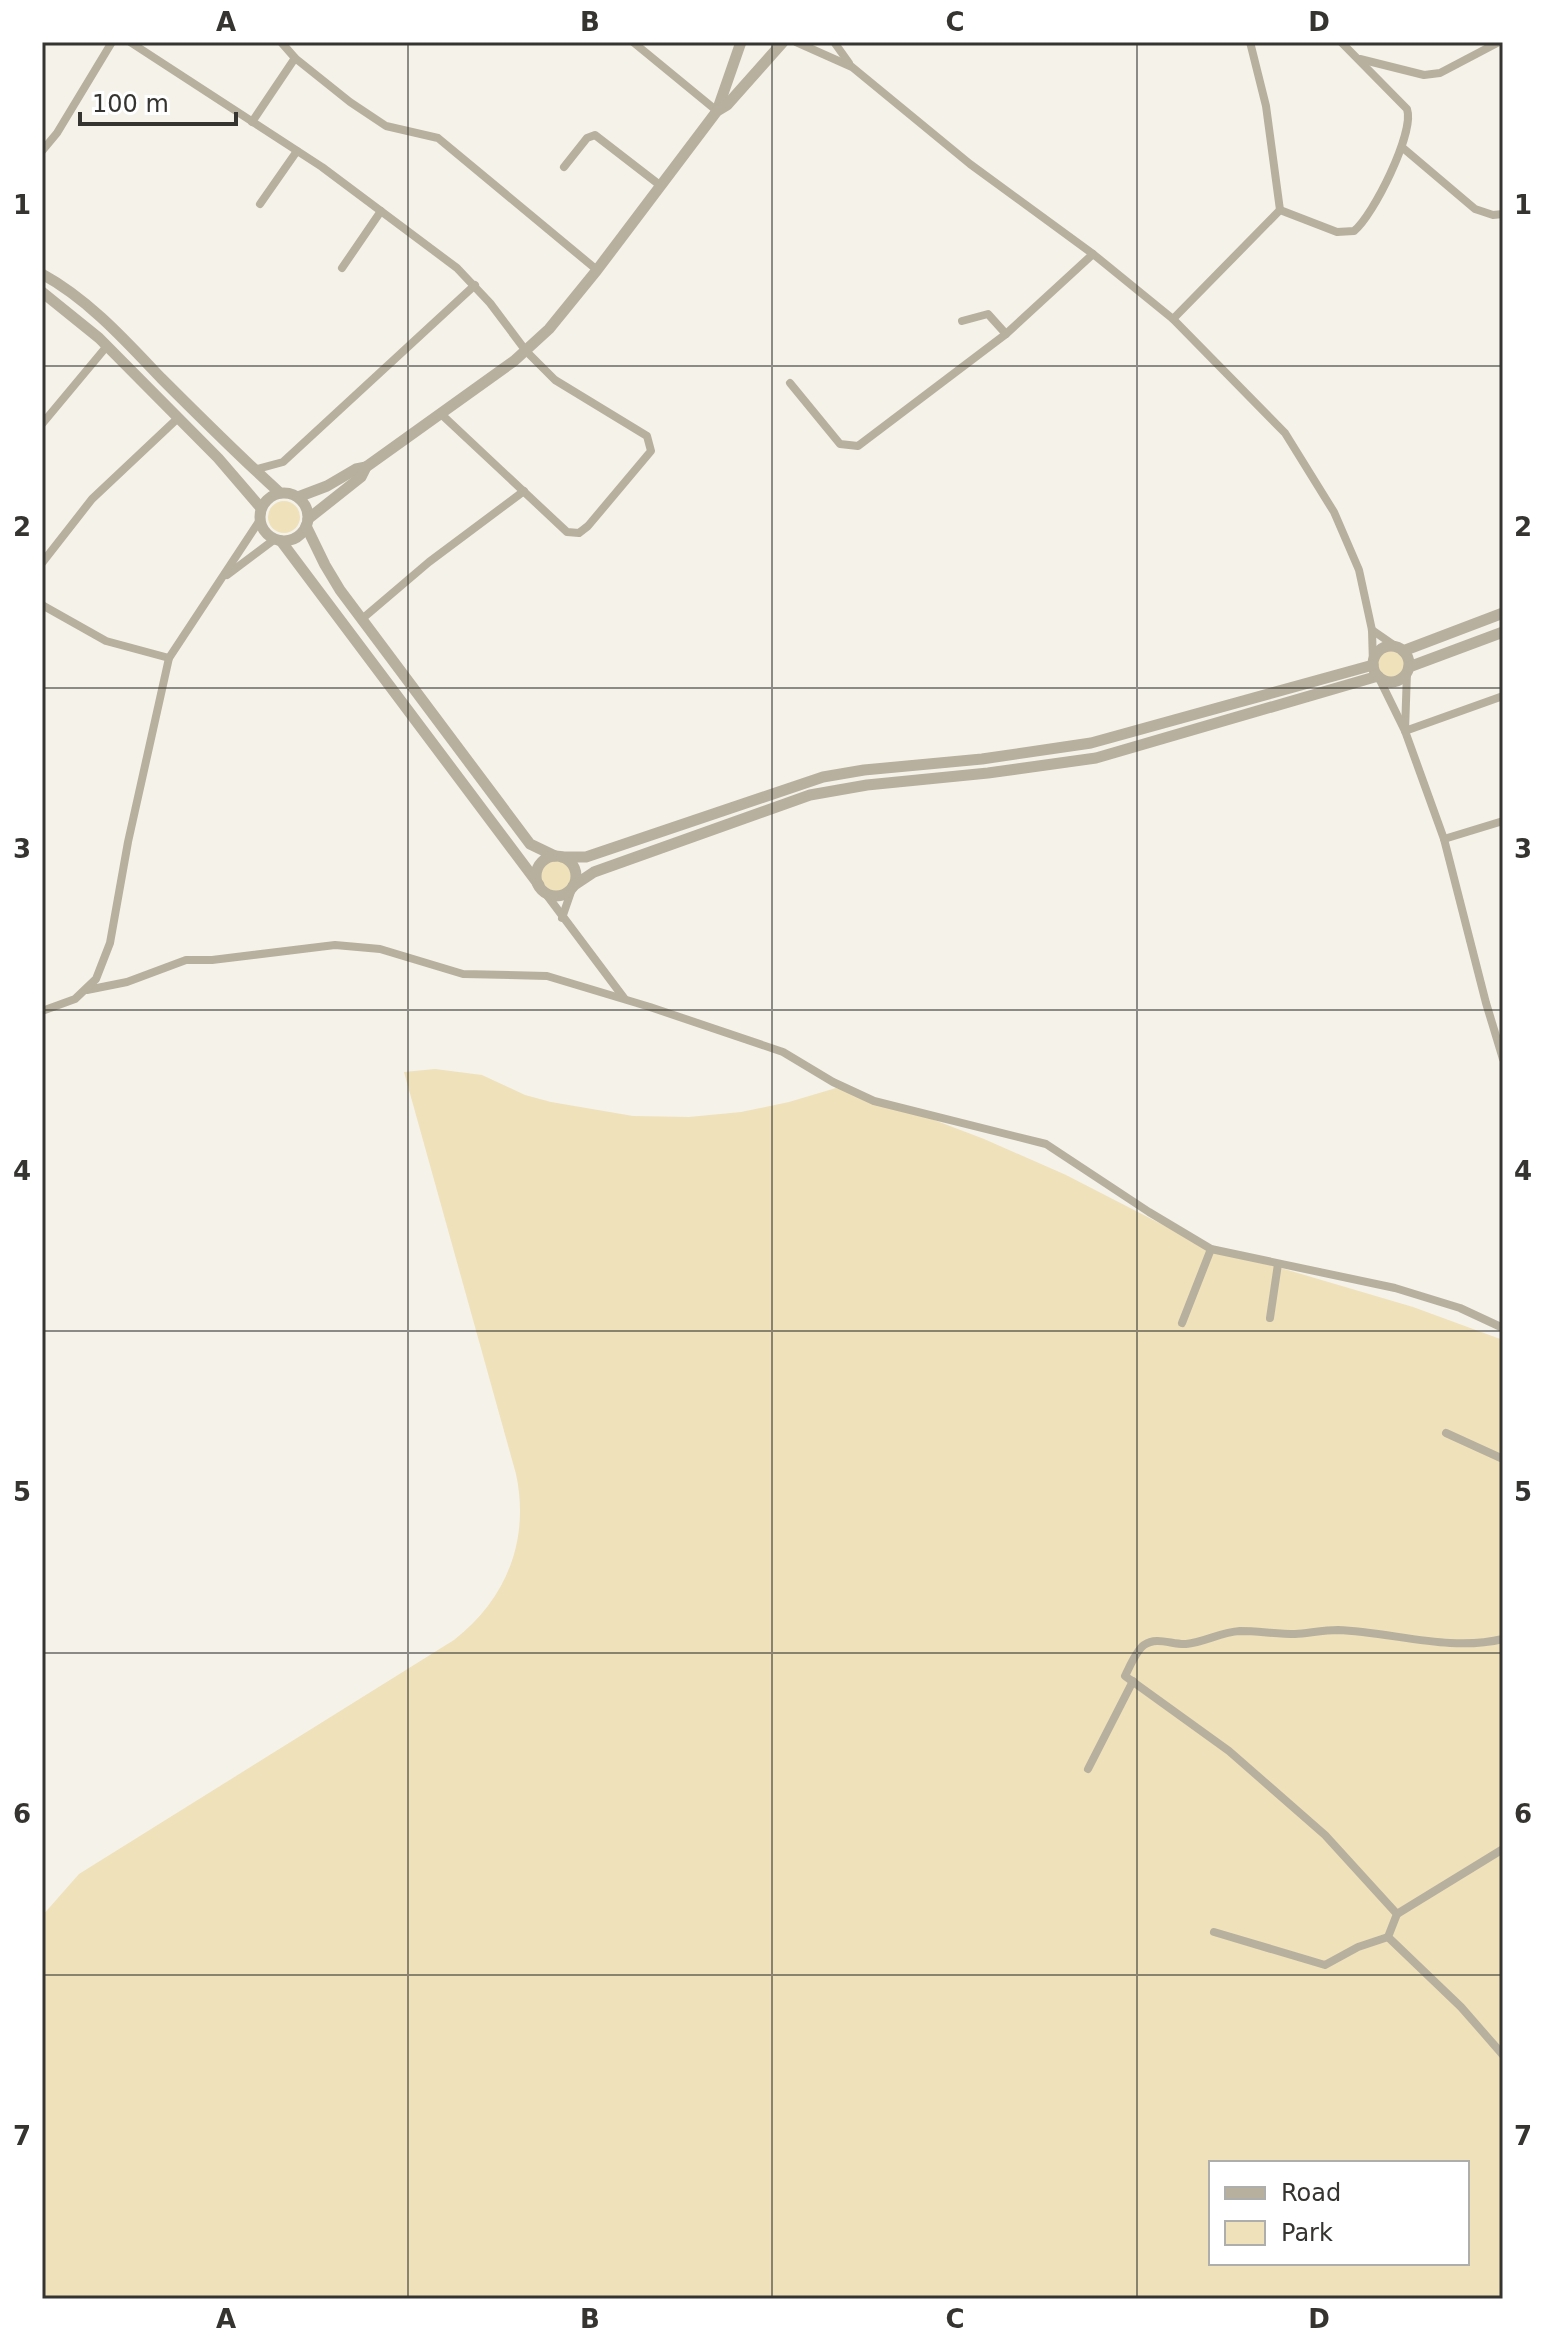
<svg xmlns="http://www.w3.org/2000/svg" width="1545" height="2341" viewBox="0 0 1545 2341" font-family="'DejaVu Sans',sans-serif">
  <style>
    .green { fill: #efe1ba; fill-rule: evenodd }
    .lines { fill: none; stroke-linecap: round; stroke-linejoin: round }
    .minor { stroke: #b7b09e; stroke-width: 8 }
    .tertiary { stroke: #b7b09e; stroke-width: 11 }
    .grid { fill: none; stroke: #353430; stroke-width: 2; stroke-opacity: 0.55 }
    .neatline { fill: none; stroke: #353430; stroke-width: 3 }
    .grid-label { font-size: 26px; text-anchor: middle; font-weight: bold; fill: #353430 }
  </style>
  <rect width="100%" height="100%" fill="#f5f2ea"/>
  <g class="green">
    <circle cx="284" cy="517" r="16"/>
    <circle cx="1391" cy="665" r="15"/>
    <circle cx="556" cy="876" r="16"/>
    <path d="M435 1069 482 1075 525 1095 551 1102 633 1116 689 1117 741 1112 789 1102 836 1088 908 1110 984 1139 1066 1175 1167 1227 1230 1253 1413 1307 1503 1340V2299H42V1916L79 1874 454 1640C507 1599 530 1539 516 1474L404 1072ZM1211 2163H1467V2263H1211Z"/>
  </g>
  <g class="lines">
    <g class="minor">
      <polyline points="130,42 322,167 457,268 490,303 526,351 555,380 647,436 651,451 588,526 579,533 567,532 441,414"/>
      <polyline points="281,42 295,58 350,102 386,126 438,138 597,270"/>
      <polyline points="633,42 717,111"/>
      <polyline points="796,42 852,67 970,164 1093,254 1173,319 1285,433 1334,512 1359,570 1372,630 1373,665"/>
      <polyline points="834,42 849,63"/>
      <polyline points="1250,42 1266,106 1280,210"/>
      <polyline points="1360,59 1424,75 1440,73 1499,42"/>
      <polyline points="252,122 295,58"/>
      <polyline points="1403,148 1475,209 1493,215 1503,214"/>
      <polyline points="42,151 57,133 112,42"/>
      <polyline points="564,167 587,138 595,135 661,186"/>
      <polyline points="260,204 297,151"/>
      <path d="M1280 210 1337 232 1354 231C1373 216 1415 132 1407 109L1341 42"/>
      <polyline points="342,268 381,211"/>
      <polyline points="1173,319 1280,210"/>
      <polyline points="962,321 988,314 1006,334"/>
      <polyline points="790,383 840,444 858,446 1006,334 1093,254"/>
      <polyline points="42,424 107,346"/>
      <polyline points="254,470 283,462 475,285"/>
      <polyline points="42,563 92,499 178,418"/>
      <polyline points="227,575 275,539"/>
      <polyline points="42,605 106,641 169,658"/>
      <polyline points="362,619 429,562 524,491"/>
      <polyline points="1372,630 1398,648"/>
      <polyline points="1407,672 1405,731 1503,696"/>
      <polyline points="1378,676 1405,731 1444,839 1486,1003 1503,1059"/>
      <polyline points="1444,839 1503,821"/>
      <polyline points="543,890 624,998"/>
      <polyline points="562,918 573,886"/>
      <polyline points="87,990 127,982 186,960 212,960 335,945 380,949 463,974 547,976 650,1007 783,1052 833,1082 874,1101 1046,1144 1149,1212 1211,1249 1395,1288 1460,1308 1503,1328"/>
      <polyline points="42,1011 75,999 96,979 110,943 128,842 169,658 260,520"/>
      <polyline points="1270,1318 1278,1264"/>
      <polyline points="1182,1323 1211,1249"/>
      <polyline points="1446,1433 1503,1459"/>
      <path d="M1503 1639C1449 1652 1393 1632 1338 1630 1324 1630 1309 1633 1295 1634 1276 1634 1258 1631 1240 1631 1221 1632 1205 1642 1186 1644 1172 1645 1157 1636 1144 1645 1136 1651 1130 1666 1125 1676L1229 1751 1325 1835 1397 1914 1388 1937 1461 2007 1503 2055"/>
      <polyline points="1088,1769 1133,1681"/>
      <polyline points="1397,1914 1503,1849"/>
      <polyline points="1214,1932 1325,1965 1358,1947 1388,1937"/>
    </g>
    <g class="tertiary">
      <polyline points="717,111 741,42"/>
      <path d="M42 274C88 299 125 340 161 378 200 417 239 456 280 493"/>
      <polyline points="42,292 99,338 218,458 261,508"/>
      <circle cx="284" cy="517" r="24"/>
      <polyline points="298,497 327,486 356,469 366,467"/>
      <polyline points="308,519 361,477 366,467 514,361 549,329 597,270 717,111 727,105 783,42"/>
      <polyline points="306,526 325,565 340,590 530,844 555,856"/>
      <polyline points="281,541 539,885"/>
      <circle cx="1391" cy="664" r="18"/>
      <polyline points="1403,651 1503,613"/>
      <polyline points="1409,667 1503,632"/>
      <circle cx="556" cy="876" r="20"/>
      <polyline points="562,857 586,857 823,777 864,770 982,759 1091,743 1373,665"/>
      <polyline points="573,886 594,872 810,795 867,785 988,773 1096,758 1378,676"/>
    </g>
  </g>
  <path class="grid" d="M408 42V2299M772 42V2299M1137 42V2299M42 366H1503M42 688H1503M42 1010H1503M42 1331H1503M42 1653H1503M42 1975H1503"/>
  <rect width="1545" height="2341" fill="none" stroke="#ffffff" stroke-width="88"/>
  <rect x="1209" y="2161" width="260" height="104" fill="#ffffff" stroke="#aeaeac" stroke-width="2"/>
  <rect x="1225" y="2187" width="40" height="12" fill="#b7b09e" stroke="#aeaeac" stroke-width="2"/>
  <text x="1281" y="2201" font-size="24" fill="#353430">Road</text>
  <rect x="1225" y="2221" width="40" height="24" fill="#efe1ba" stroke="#aeaeac" stroke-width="2"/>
  <text x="1281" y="2241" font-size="24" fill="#353430">Park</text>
  <path d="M80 112v12h156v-12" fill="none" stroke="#353430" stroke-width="4"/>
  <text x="92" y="112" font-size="24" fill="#353430" stroke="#ffffff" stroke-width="6" paint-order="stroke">100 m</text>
  <rect x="44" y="44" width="1457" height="2253" class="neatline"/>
  <g class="grid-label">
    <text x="226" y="31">A</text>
    <text x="590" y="31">B</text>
    <text x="955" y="31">C</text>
    <text x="1319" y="31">D</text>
    <text x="22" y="214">1</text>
    <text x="1523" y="214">1</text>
    <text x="22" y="536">2</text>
    <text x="1523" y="536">2</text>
    <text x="22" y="858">3</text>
    <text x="1523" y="858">3</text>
    <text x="22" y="1180">4</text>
    <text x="1523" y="1180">4</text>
    <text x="22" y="1501">5</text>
    <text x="1523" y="1501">5</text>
    <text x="22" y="1823">6</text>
    <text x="1523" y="1823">6</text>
    <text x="22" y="2145">7</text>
    <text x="1523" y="2145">7</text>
    <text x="226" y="2328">A</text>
    <text x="590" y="2328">B</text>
    <text x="955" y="2328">C</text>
    <text x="1319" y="2328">D</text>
  </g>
</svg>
